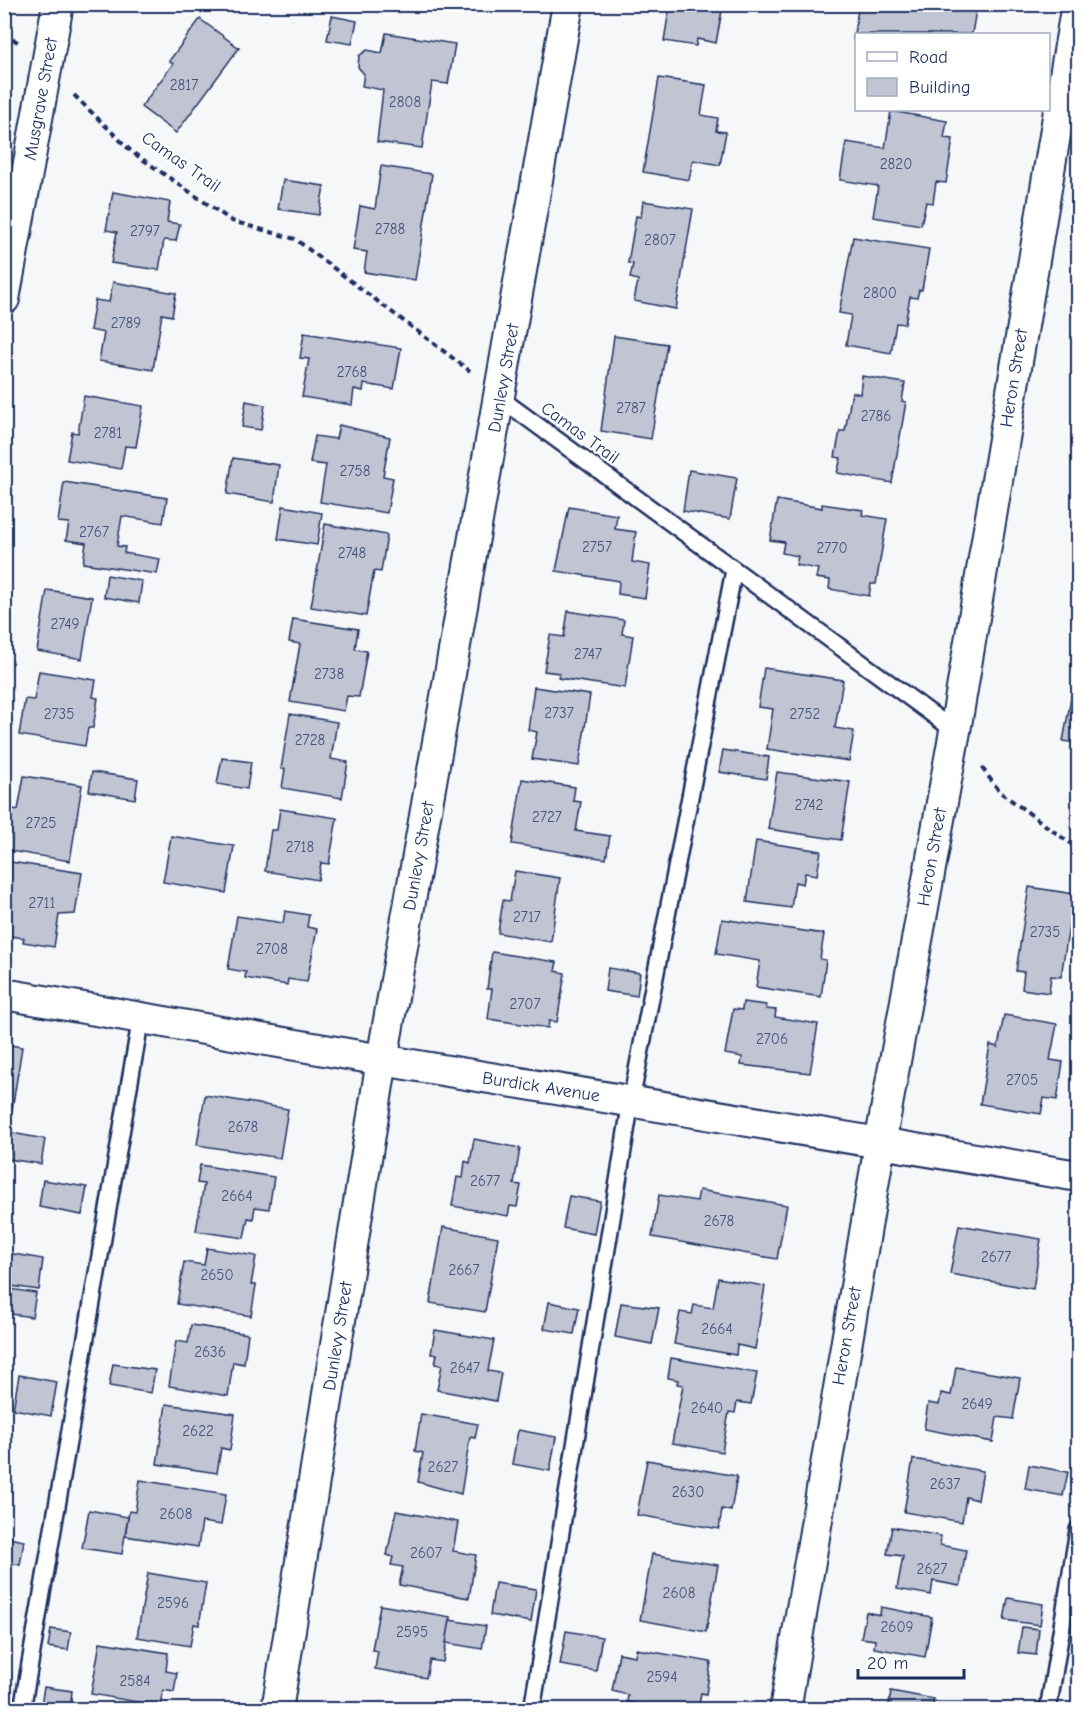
<svg xmlns="http://www.w3.org/2000/svg" width="1083" height="1714" viewBox="0 0 1083 1714" font-family="'Comic Neue',sans-serif">
  <style>
    .building { fill: #c0c4d3; stroke: #1b2f5e; stroke-width: 1.5 }
    .lines { fill: none; stroke-linecap: round; stroke-linejoin: round }
    .service-casing { stroke: #1b2f5e; stroke-width: 20 }
    .minor-casing { stroke: #1b2f5e; stroke-width: 34 }
    .path { stroke: #1b2f5e; stroke-width: 4; stroke-dasharray: 6 4.5; stroke-linecap: butt }
    .service { stroke: #fff; stroke-width: 15 }
    .minor { stroke: #fff; stroke-width: 30 }
    .labels { text-anchor: middle; dominant-baseline: central; stroke-width: 4.5; stroke-linejoin: round; paint-order: stroke }
    .number-label { font-size: 15px; fill: #44547b }
    .street-label { font-size: 18px; fill: #1b2f5e; stroke: #fff }
  </style>
  <rect width="100%" height="100%" fill="#f6f7f9"/>
  <filter id="ink" filterUnits="userSpaceOnUse"><feTurbulence type="fractalNoise" baseFrequency=".0167" numOctaves="2"/><feDisplacementMap in="SourceGraphic" scale="12" xChannelSelector="R" yChannelSelector="G"/><feConvolveMatrix kernelMatrix="1 2 1 2 8 2 1 2 1" color-interpolation-filters="sRGB"/></filter>
  <g filter="url(#ink)">
    <g class="building">
      <polygon points="670,4 754,4 753,10 723,5 716,43 697,39 696,46 664,41"/>
      <polygon points="859,4 977,4 972,34 856,34 856,39 853,39"/>
      <polygon points="332,16 357,21 352,44 327,40"/>
      <polygon points="200,19 239,48 176,133 141,107 173,64 169,61"/>
      <polygon points="386,33 455,44 448,84 432,82 422,148 377,142 383,90 362,86 364,74 358,67 359,56 367,50 382,53"/>
      <polygon points="659,78 706,85 701,115 718,118 716,131 726,132 720,165 693,160 689,180 643,172"/>
      <polygon points="891,111 947,121 944,138 953,139 946,183 936,182 933,203 926,202 921,225 873,217 878,186 840,180 846,142 885,148"/>
      <polygon points="381,166 432,174 415,280 364,272 367,252 353,250 360,206 375,209"/>
      <polygon points="283,180 324,186 319,215 278,209"/>
      <polygon points="113,192 170,202 167,222 180,224 176,241 164,240 159,270 111,263 117,232 106,230"/>
      <polygon points="643,201 693,209 676,309 634,301 638,280 630,278 633,264 628,263 636,216 641,217"/>
      <polygon points="853,237 929,249 922,290 919,290 917,298 910,297 905,324 896,323 891,353 846,345 851,315 839,313"/>
      <polygon points="113,282 176,293 172,316 162,314 153,370 99,361 104,333 90,330 95,300 109,302"/>
      <polygon points="304,333 401,348 394,389 364,384 363,391 354,389 352,405 302,397 309,359 300,358"/>
      <polygon points="614,336 667,344 651,439 601,431"/>
      <polygon points="862,376 905,383 902,401 906,402 892,483 837,473 841,458 835,457 840,431 845,431 852,392 860,394"/>
      <polygon points="84,396 143,406 136,447 125,446 121,469 67,460 72,432 78,433"/>
      <polygon points="246,401 265,405 261,430 242,427"/>
      <polygon points="339,425 390,437 383,476 393,478 387,513 320,502 326,465 310,463 315,436 336,439"/>
      <polygon points="233,458 279,465 274,502 227,494"/>
      <polygon points="689,470 737,478 730,519 683,511"/>
      <polygon points="64,482 167,498 163,523 122,516 117,546 125,547 124,553 160,559 157,574 83,563 86,543 66,540 69,523 58,522"/>
      <polygon points="777,500 822,508 822,504 863,510 862,515 887,519 876,584 871,584 869,596 829,589 830,580 816,578 818,569 796,565 798,556 782,553 784,542 770,540"/>
      <polygon points="283,506 322,513 317,545 278,539"/>
      <polygon points="569,507 617,515 615,529 636,532 632,562 650,565 645,598 618,594 619,581 556,571"/>
      <polygon points="325,524 387,535 381,572 374,571 366,616 311,607"/>
      <polygon points="107,575 142,581 139,603 104,597"/>
      <polygon points="47,590 92,597 82,659 37,651"/>
      <polygon points="568,611 624,620 622,634 633,636 625,688 558,678 559,673 544,671 550,635 564,637"/>
      <polygon points="293,619 358,629 355,649 367,651 359,697 347,696 344,711 290,702 300,644 289,642"/>
      <polygon points="1078,632 1078,670 1072,669"/>
      <polygon points="764,668 843,680 835,728 854,731 849,761 767,749 773,709 758,707"/>
      <polygon points="39,671 96,680 93,697 98,698 93,728 88,728 85,746 19,735 25,699 34,700"/>
      <polygon points="534,687 590,695 579,766 532,759 537,732 528,730"/>
      <polygon points="1072,693 1078,694 1078,743 1063,741"/>
      <polygon points="290,714 337,722 331,759 348,762 342,798 282,788 285,769 281,769"/>
      <polygon points="723,750 769,757 766,779 719,772"/>
      <polygon points="222,758 251,762 247,789 217,784"/>
      <polygon points="92,772 138,779 135,799 89,791"/>
      <polygon points="777,772 850,782 841,840 768,829"/>
      <polygon points="24,776 82,785 70,861 4,850 9,808 18,810"/>
      <polygon points="522,779 575,787 573,801 581,802 576,831 610,836 606,859 512,844"/>
      <polygon points="280,809 337,818 329,864 321,863 318,880 265,871 271,830 277,830"/>
      <polygon points="171,836 234,846 226,893 163,882"/>
      <polygon points="756,841 821,851 817,875 805,873 803,884 795,882 791,908 747,902"/>
      <polygon points="4,861 82,873 75,914 59,915 54,947 23,942 24,938 4,935 8,893 4,893"/>
      <polygon points="515,871 560,878 551,942 498,933 503,900 510,901"/>
      <polygon points="1029,887 1074,894 1061,977 1051,976 1049,993 1022,989 1024,972 1016,971"/>
      <polygon points="285,911 309,915 307,927 317,929 307,982 288,979 287,985 245,978 246,972 228,969 237,916 283,923"/>
      <polygon points="722,919 824,934 820,959 826,960 821,997 756,987 760,961 716,954"/>
      <polygon points="492,952 557,962 555,971 565,973 557,1022 549,1021 548,1028 488,1019 492,989 487,989"/>
      <polygon points="608,968 640,973 637,996 605,991"/>
      <polygon points="743,1002 766,1005 766,1009 776,1010 775,1017 818,1024 810,1073 741,1065 742,1057 725,1054 733,1009 742,1010"/>
      <polygon points="1004,1015 1057,1024 1050,1060 1063,1062 1057,1100 1044,1098 1041,1114 980,1104 990,1045 998,1047"/>
      <polygon points="4,1044 22,1047 12,1110 4,1108"/>
      <polygon points="205,1095 288,1109 280,1158 197,1145"/>
      <polygon points="4,1132 12,1133 4,1179"/>
      <polygon points="12,1133 45,1139 41,1164 8,1159"/>
      <polygon points="474,1139 520,1148 514,1184 521,1185 517,1207 510,1206 508,1216 452,1206 457,1177 463,1178 465,1161 470,1163"/>
      <polygon points="200,1165 274,1177 269,1209 255,1207 253,1219 248,1218 244,1238 196,1231 204,1184 197,1183"/>
      <polygon points="43,1180 87,1187 82,1215 39,1207"/>
      <polygon points="699,1190 787,1205 777,1259 652,1237 659,1195 697,1201"/>
      <polygon points="569,1196 600,1201 594,1234 563,1228"/>
      <polygon points="959,1225 1041,1239 1033,1289 950,1274"/>
      <polygon points="443,1227 498,1237 485,1312 430,1303"/>
      <polygon points="207,1248 256,1256 251,1285 256,1285 251,1316 177,1304 184,1262 204,1265"/>
      <polygon points="8,1253 43,1259 39,1290 4,1285"/>
      <polygon points="718,1278 765,1286 755,1349 737,1345 736,1355 674,1344 680,1312 692,1314 694,1305 713,1308"/>
      <polygon points="4,1288 36,1293 32,1317 4,1313"/>
      <polygon points="549,1302 579,1308 574,1334 544,1329"/>
      <polygon points="621,1303 659,1308 652,1344 615,1337"/>
      <polygon points="191,1325 248,1334 244,1364 233,1362 228,1396 169,1386 176,1341 188,1343"/>
      <polygon points="435,1330 494,1340 488,1371 501,1373 496,1401 437,1390 442,1365 435,1364 437,1354 431,1354"/>
      <polygon points="671,1358 757,1373 751,1404 737,1402 735,1413 729,1412 722,1452 672,1443 683,1385 677,1384 678,1380 668,1378"/>
      <polygon points="113,1364 155,1370 151,1393 109,1386"/>
      <polygon points="956,1367 1020,1378 1013,1419 997,1417 993,1442 924,1429 928,1403 939,1405 941,1393 951,1395"/>
      <polygon points="19,1375 57,1382 51,1416 13,1409"/>
      <polygon points="166,1404 235,1414 230,1450 221,1448 217,1473 157,1464"/>
      <polygon points="421,1414 478,1424 475,1438 470,1437 461,1494 418,1482 423,1453 415,1451"/>
      <polygon points="518,1430 556,1437 550,1471 512,1464"/>
      <polygon points="913,1459 983,1471 978,1500 966,1497 962,1522 904,1512"/>
      <polygon points="647,1460 737,1476 731,1511 722,1509 719,1529 637,1515"/>
      <polygon points="1029,1465 1068,1472 1063,1496 1025,1489"/>
      <polygon points="140,1480 226,1494 221,1525 202,1522 198,1547 125,1536 129,1511 135,1512"/>
      <polygon points="89,1510 128,1517 122,1554 82,1548"/>
      <polygon points="396,1511 458,1522 453,1551 476,1555 469,1598 399,1585 403,1567 391,1565 393,1557 387,1555"/>
      <polygon points="892,1527 941,1536 940,1545 966,1550 960,1586 933,1581 931,1595 897,1589 903,1556 887,1554"/>
      <polygon points="4,1537 24,1541 20,1565 4,1562"/>
      <polygon points="652,1554 718,1565 706,1632 640,1620"/>
      <polygon points="148,1573 206,1583 199,1625 194,1624 190,1646 137,1637"/>
      <polygon points="495,1583 536,1589 531,1622 490,1615"/>
      <polygon points="1008,1598 1043,1604 1040,1625 1004,1620"/>
      <polygon points="380,1605 451,1617 443,1662 430,1660 426,1678 375,1669 378,1651 372,1650"/>
      <polygon points="881,1607 932,1617 925,1657 874,1648 875,1640 861,1638 866,1612 880,1615"/>
      <polygon points="450,1620 486,1626 482,1649 446,1643"/>
      <polygon points="1022,1627 1039,1629 1036,1655 1018,1653"/>
      <polygon points="51,1629 71,1632 68,1650 48,1647"/>
      <polygon points="566,1631 602,1637 596,1671 560,1665"/>
      <polygon points="1076,1636 1078,1636 1078,1674 1070,1672"/>
      <polygon points="100,1642 168,1653 166,1671 177,1673 174,1692 163,1690 160,1706 91,1694"/>
      <polygon points="636,1649 711,1662 706,1694 701,1693 698,1710 646,1710 647,1705 627,1702 628,1695 612,1691 619,1653 635,1656"/>
      <polygon points="44,1687 72,1691 70,1710 41,1705"/>
      <polygon points="891,1691 934,1699 932,1710 882,1710 882,1707 888,1709"/>
    </g>
    <g class="lines">
      <g class="service-casing">
        <g id="service">
          <polyline points="500,398 955,731"/>
          <polyline points="22,1710 141,1017"/>
          <polyline points="532,1710 631,1101 734,570"/>
          <polyline points="1048,1710 1078,1530"/>
        </g>
      </g>
      <g class="minor-casing">
        <g id="minor">
          <polyline points="4,299 58,4"/>
          <polyline points="4,994 382,1060 1078,1176"/>
          <polyline points="277,1710 382,1060 568,4"/>
          <polyline points="785,1710 880,1144 955,731 1077,4"/>
        </g>
      </g>
      <g class="path">
        <polyline points="4,33 19,43"/>
        <polyline points="74,95 132,152 232,221 295,239 470,371"/>
        <polyline points="982,768 1000,792 1078,849"/>
      </g>
      <use href="#service" class="service"/>
      <use href="#minor" class="minor"/>
    </g>
  </g>
  <g class="labels">
    <g class="number-label">
      <text x="184" y="85">2817</text>
      <text x="405" y="102">2808</text>
      <text x="896" y="164">2820</text>
      <text x="390" y="229">2788</text>
      <text x="145" y="231">2797</text>
      <text x="660" y="240">2807</text>
      <text x="880" y="293">2800</text>
      <text x="126" y="323">2789</text>
      <text x="352" y="372">2768</text>
      <text x="631" y="408">2787</text>
      <text x="876" y="416">2786</text>
      <text x="108" y="433">2781</text>
      <text x="355" y="471">2758</text>
      <text x="94" y="532">2767</text>
      <text x="597" y="547">2757</text>
      <text x="832" y="548">2770</text>
      <text x="352" y="553">2748</text>
      <text x="65" y="624">2749</text>
      <text x="588" y="654">2747</text>
      <text x="329" y="674">2738</text>
      <text x="559" y="713">2737</text>
      <text x="59" y="714">2735</text>
      <text x="805" y="714">2752</text>
      <text x="310" y="740">2728</text>
      <text x="809" y="805">2742</text>
      <text x="547" y="817">2727</text>
      <text x="41" y="823">2725</text>
      <text x="300" y="847">2718</text>
      <text x="42" y="903">2711</text>
      <text x="527" y="917">2717</text>
      <text x="1045" y="932">2735</text>
      <text x="272" y="949">2708</text>
      <text x="525" y="1004">2707</text>
      <text x="772" y="1039">2706</text>
      <text x="1022" y="1080">2705</text>
      <text x="243" y="1127">2678</text>
      <text x="485" y="1181">2677</text>
      <text x="237" y="1196">2664</text>
      <text x="719" y="1221">2678</text>
      <text x="996" y="1257">2677</text>
      <text x="464" y="1270">2667</text>
      <text x="217" y="1275">2650</text>
      <text x="717" y="1329">2664</text>
      <text x="210" y="1352">2636</text>
      <text x="465" y="1368">2647</text>
      <text x="977" y="1404">2649</text>
      <text x="707" y="1408">2640</text>
      <text x="198" y="1431">2622</text>
      <text x="443" y="1467">2627</text>
      <text x="945" y="1484">2637</text>
      <text x="688" y="1492">2630</text>
      <text x="176" y="1514">2608</text>
      <text x="426" y="1553">2607</text>
      <text x="932" y="1569">2627</text>
      <text x="679" y="1593">2608</text>
      <text x="173" y="1603">2596</text>
      <text x="897" y="1627">2609</text>
      <text x="412" y="1632">2595</text>
      <text x="662" y="1677">2594</text>
      <text x="135" y="1681">2584</text>
    </g>
    <g class="street-label">
      <text transform="translate(41 99) rotate(-80)">Musgrave Street</text>
      <text transform="translate(181 162) rotate(35)">Camas Trail</text>
      <text transform="translate(504 378) rotate(-80)">Dunlevy Street</text>
      <text transform="translate(1014 378) rotate(-81)">Heron Street</text>
      <text transform="translate(580 433) rotate(36)">Camas Trail</text>
      <text transform="translate(419 856) rotate(-80)">Dunlevy Street</text>
      <text transform="translate(932 857) rotate(-80)">Heron Street</text>
      <text transform="translate(541 1087) rotate(9)">Burdick Avenue</text>
      <text transform="translate(338 1336) rotate(-81)">Dunlevy Street</text>
      <text transform="translate(847 1336) rotate(-80)">Heron Street</text>
    </g>
  </g>
  <rect width="1083" height="1714" fill="none" stroke="#fff" stroke-width="24"/>
  <rect x="12" y="12" width="1059" height="1690" fill="none" stroke="#1b2f5e" stroke-width="2" filter="url(#ink)"/>
  <rect x="855" y="33" width="195" height="78" fill="#ffffff" stroke="#a4acbf" stroke-width="1.5"/>
  <rect x="867" y="52" width="30" height="9" fill="#ffffff" stroke="#a4acbf" stroke-width="1.5"/>
  <text x="909" y="63" font-size="18" fill="#1b2f5e">Road</text>
  <rect x="867" y="78" width="30" height="18" fill="#c0c4d3" stroke="#a4acbf" stroke-width="1.5"/>
  <text x="909" y="93" font-size="18" fill="#1b2f5e">Building</text>
  <path d="M858 1669v9h106v-9" fill="none" stroke="#1b2f5e" stroke-width="3"/>
  <text x="867" y="1669" font-size="18" fill="#1b2f5e" stroke="#ffffff" stroke-width="4.5" paint-order="stroke">20 m</text>
</svg>
